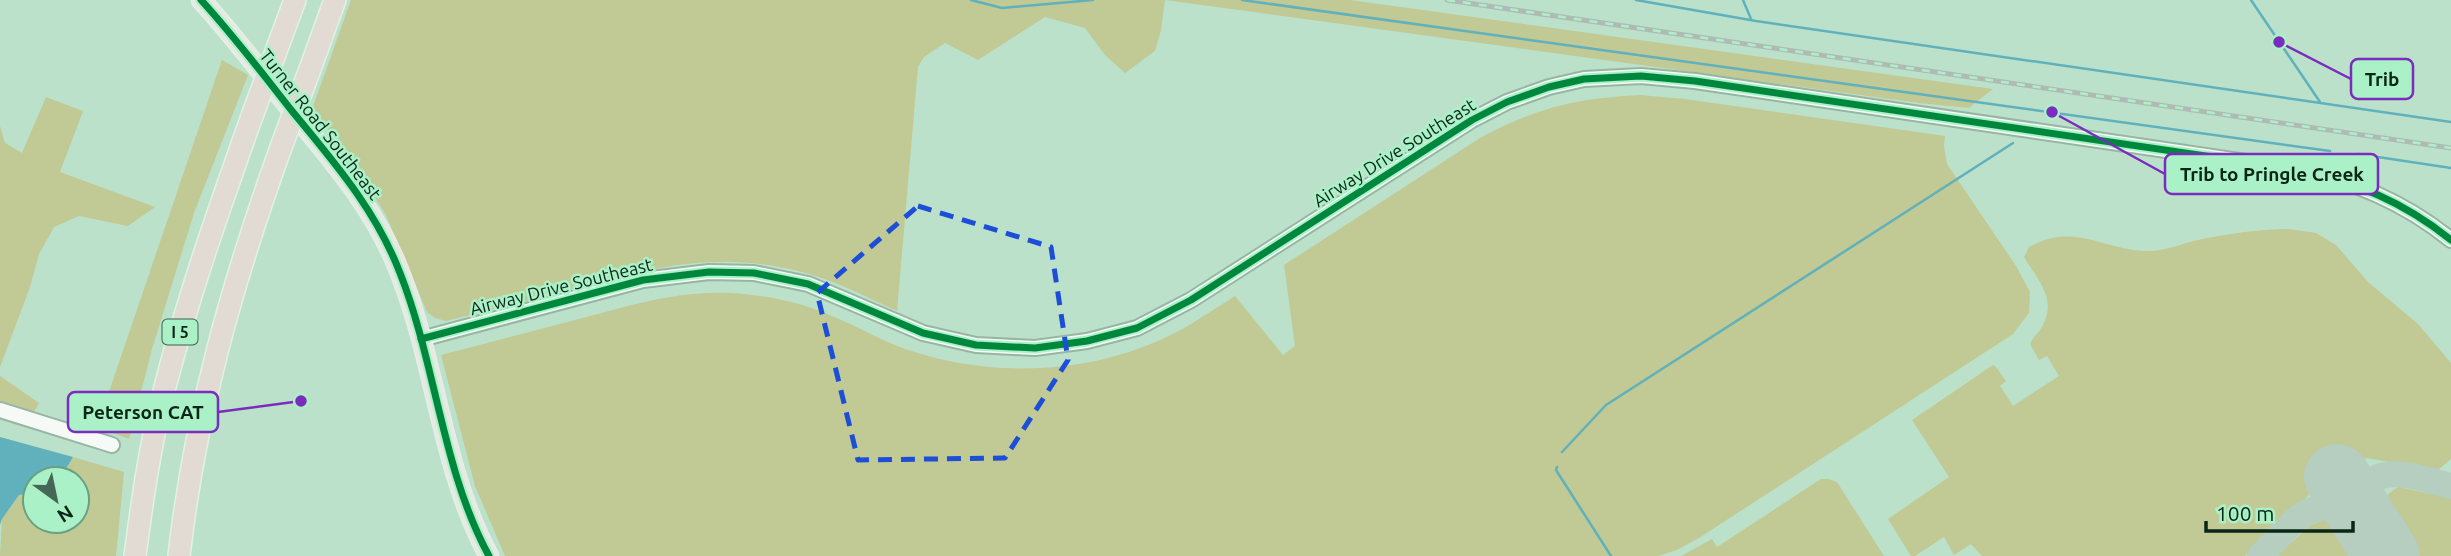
<svg xmlns="http://www.w3.org/2000/svg" width="2451" height="556" viewBox="0 0 2451 556" font-family="Ubuntu,sans-serif">
  <style>
    .green { fill: #c1c994 }
    .water { fill: #60b1bc }
    .lines { fill: none; stroke-linecap: round; stroke-linejoin: round }
    .stream { stroke: #60b1bc; stroke-width: 2.5 }
    .taxiway { stroke: #b6cebf; stroke-width: 26 }
    .runway { stroke: #b6cebf; stroke-width: 66 }
    .minor-casing { stroke: #97b5a3; stroke-width: 18 }
    .major-casing { stroke: #e0f2e7; stroke-width: 21 }
    .highway-casing { stroke: #e0f2e7; stroke-width: 24 }
    .minor { stroke: #f5faf7; stroke-width: 14 }
    .major { stroke: #e9e8e2; stroke-width: 18 }
    .highway { stroke: #e1dbd4; stroke-width: 21 }
    .rail-casing { stroke: #b0bab4; stroke-width: 5 }
    .rail { stroke: #abf1c7; stroke-width: 2.5; stroke-dasharray: 8; stroke-linecap: butt }
    .highway-bridge-casing { stroke: #e0f2e7; stroke-width: 24; stroke-linecap: butt }
    .highway-bridge { stroke: #e1dbd4; stroke-width: 21 }
    .cycleway-casing { stroke: #abf1c7; stroke-width: 11 }
    .cycleway { stroke: #00873e; stroke-width: 7 }
    .marked { fill: none; stroke: #1d4ed8; stroke-width: 5; stroke-dasharray: 14 9; stroke-linejoin: round }
    .labels { text-anchor: middle; dominant-baseline: central; stroke-width: 5; stroke-linejoin: round; paint-order: stroke }
    .shield { fill: #abf1c7; stroke: #3a634c; stroke-width: 2 }
    .shield-label { font-size: 16px; font-weight: bold; fill: #092617 }
    .street-label { font-size: 18px; fill: #092617; stroke: #abf1c7 }
    .leader { fill: none; stroke: #7b2cbf; stroke-width: 2.5 }
    .callout-dot { fill: #7b2cbf; stroke: #abf1c7; stroke-width: 2.5 }
    .callout { fill: #abf1c7; stroke: #7b2cbf; stroke-width: 2.5 }
    .callout-label { font-size: 19px; text-anchor: middle; font-weight: bold; fill: #092617 }
  </style>
  <rect width="100%" height="100%" fill="#bbe1ca"/>
  <g class="green">
    <path d="M351 0H1165L1161 30 1155 51 1125 73 1105 55 1085 28 1045 17 978 60 945 43 924 57 918 67 897 311C864 296 831 278 794 270 714 251 651 268 575 288 532 299 489 310 446 321L435 318 427 312 386 215 340 142 311 112Z"/>
    <polygon points="1165,0 1350,0 1993,89 1969,108 1919,103"/>
    <polygon points="222,60 248,75 194,213 152,349 129,439 97,427"/>
    <path d="M1640 95 1685 99 1945 136 1944 146 1947 164 2016 266 2030 292 2029 313 2013 334 1699 538 1677 550 1658 556H505L475 486 441 355C487 343 533 331 579 319 628 306 678 290 730 293 763 295 797 301 827 314 853 324 878 339 905 349 996 380 1101 375 1186 327 1203 317 1219 306 1235 296L1283 355 1295 346 1284 265 1480 138C1536 108 1577 98 1640 95Z"/>
    <polygon points="46,97 83,111 60,172 155,207 128,226 79,216 54,227 39,254 30,287 0,367 0,126 5,143 22,153"/>
    <path d="M2289 229 2316 233 2336 245 2368 282 2418 324 2451 363V459L2437 471 2367 458 2309 495 2245 556H1982L1971 544 1954 555 1944 537 1915 556H1911L1888 519 1949 477 1912 420 1993 365 1996 367 2006 381 2000 386 2013 406 2059 376 2047 356 2039 360 2030 344C2032 339 2036 335 2040 330 2059 300 2039 282 2024 257L2029 247C2074 222 2101 249 2145 251 2163 252 2180 244 2198 240 2228 234 2258 229 2289 229Z"/>
    <polygon points="0,376 39,403 34,412 0,402"/>
    <polygon points="73,457 124,472 116,556 0,556 2,519 19,495 35,493 35,521 77,521 77,479 60,479"/>
    <polygon points="1821,479 1828,479 1837,482 1884,556 1681,556 1712,539 1717,547"/>
    <polygon points="2398,487 2451,498 2451,556 2413,556 2385,507 2388,494"/>
    <path d="M2325 519C2343 524 2350 540 2360 556H2277L2309 526Z"/>
  </g>
  <polygon class="water" points="0,437 73,457 60,479 35,479 35,493 19,495 2,519 0,525"/>
  <g class="lines">
    <g class="stream">
      <polyline points="971,0 1002,8 1093,0"/>
      <polyline points="1242,0 2330,151"/>
      <polyline points="1636,0 1756,21 2451,122"/>
      <polyline points="1743,0 1751,19"/>
      <polyline points="2251,0 2320,102"/>
      <polyline points="2358,154 2451,168"/>
      <polyline points="1562,452 1606,405 2013,143"/>
      <polyline points="1557,467 1556,470 1611,556"/>
    </g>
    <path class="taxiway" d="M2260 556C2297 520 2306 494 2361 515 2362 507 2362 495 2366 488 2382 461 2428 481 2451 486"/>
    <polyline class="runway" points="2337,477 2387,556"/>
    <g class="minor-casing">
      <g id="minor">
        <path d="M421 339 643 280 709 272 754 273 808 284 923 333 976 345 1035 348 1087 341 1137 328 1191 300 1472 120 1507 102 1549 87 1584 79 1641 76 1695 81 2295 169C2354 181 2404 202 2451 240"/>
        <polyline points="0,410 112,445"/>
      </g>
    </g>
    <g class="major-casing">
      <path id="major" d="M201 0C233 35 262 73 292 111 334 162 376 210 400 273 436 364 442 470 489 556"/>
    </g>
    <g class="highway-casing">
      <g id="highway">
        <polyline points="282,35 295,0"/>
        <polyline points="310,69 335,0"/>
        <path d="M135 556C142 503 149 451 162 399 186 302 219 209 252 116"/>
        <path d="M179 556C195 414 232 284 280 150"/>
      </g>
    </g>
    <use href="#minor" class="minor"/>
    <use href="#major" class="major"/>
    <use href="#highway" class="highway"/>
    <g class="rail-casing">
      <polyline id="rail" points="1447,0 2451,148"/>
    </g>
    <use href="#rail" class="rail"/>
    <g class="highway-bridge-casing">
      <g id="highway-bridge">
        <polyline points="252,116 282,35"/>
        <polyline points="280,150 310,69"/>
      </g>
    </g>
    <use href="#highway-bridge" class="highway-bridge"/>
    <g class="cycleway-casing">
      <g id="cycleway">
        <path d="M201 0C233 35 262 73 292 111 334 162 376 210 400 273 436 364 442 470 489 556"/>
        <path d="M421 339 643 280 709 272 754 273 808 284 923 333 976 345 1035 348 1087 341 1137 328 1191 300 1472 120 1507 102 1549 87 1584 79 1641 76 1695 81 2295 169C2354 181 2404 202 2451 240"/>
      </g>
    </g>
    <use href="#cycleway" class="cycleway"/>
  </g>
  <path class="marked" d="M918 206 1051 247 1068 360 1005 458 858 460 817 293Z"/>
  <g class="labels">
    <rect class="shield" x="162.5" y="319.5" width="35" height="25" rx="5"/>
    <g class="shield-label">
      <text x="180" y="332">I 5</text>
    </g>
    <g class="street-label">
      <text transform="translate(321 124) rotate(52)">Turner Road Southeast</text>
      <text transform="translate(1394 152) rotate(-32)">Airway Drive Southeast</text>
      <text transform="translate(561 286) rotate(-14)">Airway Drive Southeast</text>
    </g>
  </g>
  <path class="leader" d="M2279 42L2351 79M2052 112L2165 174M301 401L218 412"/>
  <g class="callout-dot">
    <circle cx="2279" cy="42" r="7"/>
    <circle cx="2052" cy="112" r="7"/>
    <circle cx="301" cy="401" r="7"/>
  </g>
  <g class="callout">
    <rect x="2351" y="59" width="62" height="40" rx="7"/>
    <rect x="2165" y="154" width="213" height="40" rx="7"/>
    <rect x="68" y="392" width="150" height="40" rx="7"/>
  </g>
  <g class="callout-label">
    <text x="2382" y="86">Trib</text>
    <text x="2272" y="181">Trib to Pringle Creek</text>
    <text x="143" y="419">Peterson CAT</text>
  </g>
  <g transform="translate(56 500) rotate(147)"><circle r="33" fill="#abf1c7" stroke="#6aa081" stroke-width="2"/>
  <path d="M0-5L12 26L0 18L-12 26Z" fill="#476756"/>
  <text y="-10" font-size="19" font-weight="bold" text-anchor="middle" fill="#092617">N</text>
  </g>
  <path d="M2206 521v10h147v-10" fill="none" stroke="#092617" stroke-width="3.5"/>
  <text x="2216" y="521" font-size="21" fill="#092617" stroke="#abf1c7" stroke-width="5" paint-order="stroke">100 m</text>
</svg>
